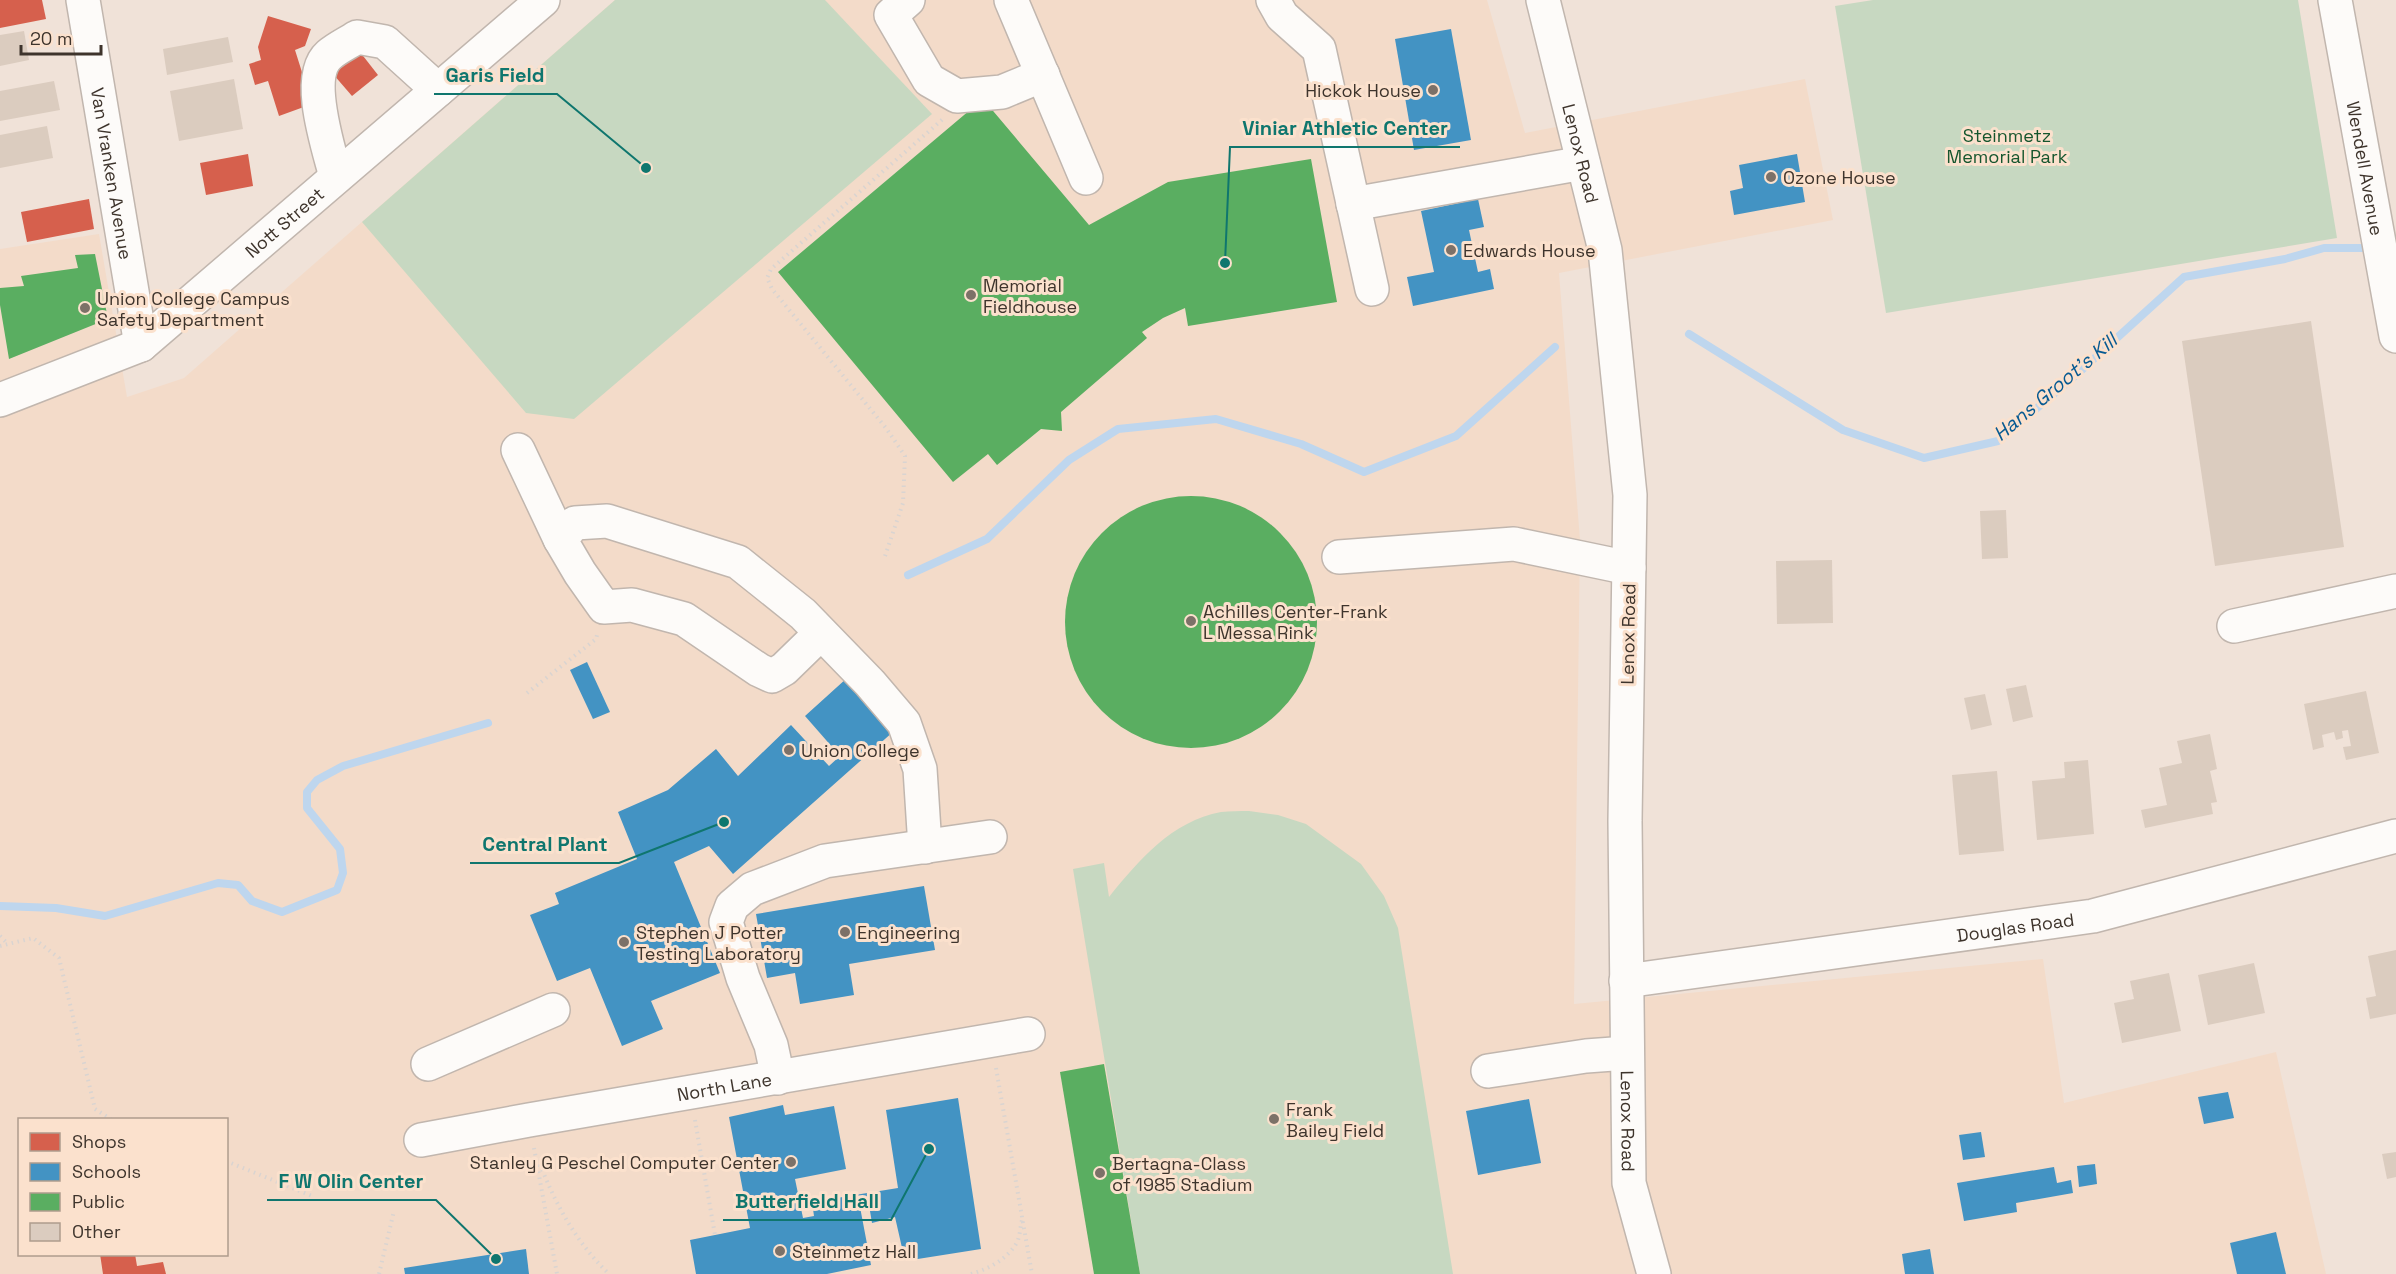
<svg xmlns="http://www.w3.org/2000/svg" width="2396" height="1274" viewBox="0 0 2396 1274" font-family="'Space Grotesk',sans-serif">
  <style>
    .built { fill: #f3dbc9; fill-rule: evenodd }
    .green { fill: #c7d8c1 }
    .shops { fill: #d6604d }
    .schools { fill: #4393c3 }
    .public { fill: #5aae61 }
    .lines { fill: none; stroke-linecap: round; stroke-linejoin: round }
    .stream { stroke: #bed6ee; stroke-width: 8 }
    .building { fill: #dbccbf }
    .minor-casing { stroke: #c1b6ae; stroke-width: 36 }
    .major-casing { stroke: #c1b6ae; stroke-width: 36 }
    .path { stroke: #d9d4d1; stroke-width: 4; stroke-dasharray: 1.5 4.5; stroke-linecap: butt }
    .minor { stroke: #fdfbf9; stroke-width: 33 }
    .major { stroke: #fdfbf9; stroke-width: 33 }
    .poi-dot { fill: #7c7168; stroke: #fbe1cd; stroke-width: 2 }
    .labels { text-anchor: middle; dominant-baseline: central; stroke-width: 6; stroke-linejoin: round; paint-order: stroke }
    .poi-label { font-size: 18px; fill: #3e342c; stroke: #fbe1cd; text-anchor: start }
    .park-label { font-size: 18px; fill: #15552d; stroke: #fbe1cd }
    .street-label { font-size: 18px; fill: #3e342c; stroke: #fbe1cd }
    .water-label { font-size: 20px; font-style: italic; fill: #075a92; stroke: #fbe1cd }
    .leader { fill: none; stroke: #0f766e; stroke-width: 2 }
    .callout-dot { fill: #0f766e; stroke: #fbe1cd; stroke-width: 2 }
    .callout-label { font-size: 20px; text-anchor: middle; font-weight: bold; fill: #0f766e; stroke: #fbe1cd; stroke-width: 6; stroke-linejoin: round; paint-order: stroke }
  </style>
  <rect width="100%" height="100%" fill="#f0e2d8"/>
  <path class="built" d="M615 0H1487L1525 133 1805 79 1833 220 1559 273 1580 540 1574 1004 2043 959 2064 1103 2276 1052 2326 1274H0V249L99 234 127 397 184 378ZM20 1120H226V1254H20Z"/>
  <g class="green">
    <polygon points="615,0 825,0 932,114 574,419 526,413 362,222"/>
    <polygon points="1873,0 2298,0 2337,238 1886,313 1835,6"/>
    <path d="M1249 811 1278 815 1306 824 1361 864 1384 896 1398 928 1453 1274H1140L1073 869 1104 863 1109 897C1139 860 1172 821 1221 812 1230 811 1240 811 1249 811Z"/>
  </g>
  <g class="shops">
    <polygon points="0,0 42,0 46,19 0,28"/>
    <polygon points="268,16 311,29 305,46 295,50 312,104 279,116 268,81 255,85 249,64 261,60 258,47"/>
    <polygon points="360,52 378,75 352,96 333,74"/>
    <polygon points="248,154 253,186 206,195 200,163"/>
    <polygon points="89,199 94,229 27,242 21,212"/>
    <polygon points="100,1254 135,1254 137,1266 163,1262 166,1274 103,1274"/>
  </g>
  <g class="schools">
    <polygon points="1451,29 1471,140 1414,150 1395,39"/>
    <polygon points="1797,154 1805,202 1734,215 1730,191 1743,188 1739,165"/>
    <polygon points="1478,199 1484,227 1469,230 1478,272 1490,269 1494,289 1413,306 1407,277 1434,272 1421,211"/>
    <polygon points="587,662 610,712 593,719 570,670"/>
    <polygon points="847,678 894,731 733,874 709,846 674,862 720,973 651,1001 663,1029 622,1046 590,968 557,981 530,915 559,904 555,893 637,859 618,812 668,790 716,749 738,776 791,725 829,766 840,756 805,716"/>
    <polygon points="924,886 935,950 849,964 854,995 800,1004 795,973 767,978 756,914"/>
    <polygon points="2228,1092 2234,1118 2204,1124 2198,1097"/>
    <polygon points="958,1098 981,1249 905,1261 895,1217 872,1223 869,1205 860,1207 871,1265 827,1274 696,1274 690,1240 750,1228 729,1117 783,1105 785,1115 834,1106 846,1169 795,1179 803,1218 814,1216 812,1202 898,1188 886,1110"/>
    <polygon points="1529,1099 1541,1163 1478,1175 1466,1111"/>
    <polygon points="1981,1132 1985,1157 1963,1160 1959,1135"/>
    <polygon points="2095,1164 2097,1184 2079,1187 2077,1166"/>
    <polygon points="2054,1167 2057,1183 2071,1180 2073,1193 2016,1203 2017,1212 1964,1221 1957,1183"/>
    <polygon points="2276,1232 2286,1274 2237,1274 2230,1243"/>
    <polygon points="526,1249 529,1274 405,1274 404,1268"/>
    <polygon points="1930,1249 1934,1274 1905,1274 1902,1254"/>
  </g>
  <g class="public">
    <polygon points="983,99 1089,225 1168,182 1311,159 1337,302 1188,326 1185,308 1163,318 1142,332 1147,338 1061,412 1062,431 1041,429 997,465 988,454 953,482 778,272"/>
    <polygon points="95,254 108,319 9,359 0,305 0,288 24,286 21,276 78,268 75,255"/>
    <circle cx="1191" cy="622" r="126"/>
    <polygon points="1104,1064 1140,1274 1094,1274 1060,1072"/>
  </g>
  <g class="lines">
    <g class="stream">
      <polyline points="1689,334 1843,430 1924,458 1998,441 2075,376 2184,277 2285,259 2324,248 2375,248"/>
      <polyline points="908,575 987,539 1069,460 1118,429 1216,419 1301,444 1364,472 1456,436 1555,347"/>
      <polyline points="0,906 56,908 105,916 218,883 238,885 252,901 282,912 337,890 343,873 340,849 307,808 307,792 317,780 343,766 488,723"/>
    </g>
  </g>
  <g class="building">
    <polygon points="24,31 29,60 0,66 0,35"/>
    <polygon points="228,37 233,62 167,75 163,49"/>
    <polygon points="234,79 243,129 179,141 170,91"/>
    <polygon points="54,81 60,110 0,121 0,91"/>
    <polygon points="47,126 53,158 0,168 0,135"/>
    <polygon points="2311,321 2344,547 2215,566 2182,341"/>
    <polygon points="2006,510 2008,558 1982,559 1980,511"/>
    <polygon points="1832,560 1833,623 1777,624 1776,561"/>
    <polygon points="2026,685 2033,717 2013,722 2006,689"/>
    <polygon points="2366,691 2379,753 2346,760 2343,747 2351,746 2348,730 2342,731 2343,738 2336,740 2334,732 2322,735 2324,747 2313,750 2304,704"/>
    <polygon points="1985,694 1992,725 1971,730 1964,698"/>
    <polygon points="2210,734 2217,769 2210,771 2217,802 2211,803 2213,814 2145,828 2141,810 2167,805 2159,768 2182,763 2177,741"/>
    <polygon points="2088,760 2094,834 2037,840 2032,781 2065,778 2064,762"/>
    <polygon points="1997,771 2004,851 1959,855 1952,775"/>
    <polygon points="2396,950 2396,1014 2370,1019 2366,998 2376,996 2368,956"/>
    <polygon points="2254,963 2265,1013 2208,1025 2198,975"/>
    <polygon points="2169,973 2181,1031 2122,1043 2114,1003 2134,999 2130,981"/>
    <polygon points="2396,1152 2396,1177 2387,1179 2382,1154"/>
  </g>
  <g class="lines">
    <g class="minor-casing">
      <g id="minor">
        <path id="s1" d="M83 0 141 345"/>
        <polyline points="908,0 891,15 929,80 957,96 1002,92 1043,75"/>
        <polyline points="1011,0 1086,178"/>
        <polyline points="1273,0 1282,16 1319,49 1372,289"/>
        <path id="s2" d="M1543 0 1605 250 1630 495 1625 821 1629 1183 1654 1274"/>
        <path id="s3" d="M2335 0 2396 336"/>
        <path d="M336 177C329 149 304 77 329 55 337 48 348 43 357 37L385 42 438 90"/>
        <polyline points="1353,204 1583,163"/>
        <polyline points="518,450 560,539"/>
        <polyline points="1339,557 1514,544 1629,568"/>
        <polyline points="2234,626 2396,591"/>
        <polyline points="821,633 784,669 772,676 759,670 684,619 632,605 604,607 580,573 560,539 575,523 607,521 738,562 803,614 870,683 904,723 920,769 925,847"/>
        <path id="s4" d="M1626 981 2093 916 2396 836"/>
        <polyline points="428,1064 553,1010"/>
        <polyline points="1488,1071 1586,1056 1627,1053"/>
        <polyline points="778,1078 771,1045 743,978 726,922 732,906 752,889 825,861 990,837"/>
        <path id="s5" d="M421 1140 529 1120 1028 1034"/>
      </g>
    </g>
    <g class="major-casing">
      <g id="major">
        <path id="s6" d="M0 400 141 345 543 0"/>
      </g>
    </g>
    <g class="path">
      <polyline points="885,556 903,503 905,456 886,428 772,289 767,278 771,269 943,119"/>
      <polyline points="527,693 596,639 597,635"/>
      <polyline points="0,936 8,944"/>
      <polyline points="0,946 33,938 59,958 95,1109 112,1120"/>
      <polyline points="996,1068 1032,1274"/>
      <polyline points="695,1120 715,1235"/>
      <polyline points="534,1148 557,1274"/>
      <polyline points="226,1161 312,1196"/>
      <path d="M540 1164C556 1206 577 1243 609 1274"/>
      <polyline points="379,1274 394,1211"/>
      <path d="M971 1274C988 1269 1006 1260 1016 1244 1020 1238 1020 1228 1022 1220"/>
    </g>
    <use href="#minor" class="minor"/>
    <use href="#major" class="major"/>
  </g>
  <g class="poi-dot">
    <circle cx="1433" cy="90" r="6"/>
    <circle cx="1771" cy="177" r="6"/>
    <circle cx="1451" cy="250" r="6"/>
    <circle cx="971" cy="295" r="6"/>
    <circle cx="85" cy="308" r="6"/>
    <circle cx="1191" cy="621" r="6"/>
    <circle cx="789" cy="750" r="6"/>
    <circle cx="845" cy="932" r="6"/>
    <circle cx="624" cy="942" r="6"/>
    <circle cx="1274" cy="1119" r="6"/>
    <circle cx="791" cy="1162" r="6"/>
    <circle cx="1100" cy="1173" r="6"/>
    <circle cx="780" cy="1251" r="6"/>
  </g>
  <g class="labels">
    <g class="poi-label">
      <text x="1421" y="90" text-anchor="end">Hickok House</text>
      <text x="1783" y="177">Ozone House</text>
      <text x="1463" y="250">Edwards House</text>
      <text x="983" y="285">Memorial<tspan x="983" dy="21">Fieldhouse</tspan></text>
      <text x="97" y="298">Union College Campus<tspan x="97" dy="21">Safety Department</tspan></text>
      <text x="1203" y="611">Achilles Center-Frank<tspan x="1203" dy="21">L Messa Rink</tspan></text>
      <text x="801" y="750">Union College</text>
      <text x="636" y="932">Stephen J Potter<tspan x="636" dy="21">Testing Laboratory</tspan></text>
      <text x="857" y="932">Engineering</text>
      <text x="1286" y="1109">Frank<tspan x="1286" dy="21">Bailey Field</tspan></text>
      <text x="779" y="1162" text-anchor="end">Stanley G Peschel Computer Center</text>
      <text x="1112" y="1163">Bertagna-Class<tspan x="1112" dy="21">of 1985 Stadium</tspan></text>
      <text x="792" y="1251">Steinmetz Hall</text>
    </g>
    <g class="park-label">
      <text x="2007" y="135">Steinmetz<tspan x="2007" dy="21">Memorial Park</tspan></text>
    </g>
    <g class="street-label">
      <text stroke="none"><textPath href="#s2" startOffset="158">Lenox Road</textPath></text>
      <text stroke="none"><textPath href="#s3" startOffset="171">Wendell Avenue</textPath></text>
      <text stroke="none"><textPath href="#s1" startOffset="176">Van Vranken Avenue</textPath></text>
      <text stroke="none"><textPath href="#s6" startOffset="340">Nott Street</textPath></text>
      <text transform="translate(1628 634) rotate(-89)">Lenox Road</text>
      <text stroke="none"><textPath href="#s4" startOffset="393">Douglas Road</textPath></text>
      <text stroke="none"><textPath href="#s5" startOffset="308">North Lane</textPath></text>
      <text stroke="none"><textPath href="#s2" startOffset="1130">Lenox Road</textPath></text>
    </g>
    <g class="water-label">
      <text transform="translate(2055 387) rotate(-40)">Hans Groot's Kill</text>
    </g>
  </g>
  <path class="leader" d="M646 168L557 94H434M1225 263L1230 147H1460M724 822L619 863H470M496 1259L436 1200H267M929 1149L891 1220H723"/>
  <g class="callout-dot">
    <circle cx="646" cy="168" r="6"/>
    <circle cx="1225" cy="263" r="6"/>
    <circle cx="724" cy="822" r="6"/>
    <circle cx="496" cy="1259" r="6"/>
    <circle cx="929" cy="1149" r="6"/>
  </g>
  <g class="callout-label">
    <text x="495" y="82">Garis Field</text>
    <text x="1345" y="135">Viniar Athletic Center</text>
    <text x="545" y="851">Central Plant</text>
    <text x="351" y="1188">F W Olin Center</text>
    <text x="807" y="1208">Butterfield Hall</text>
  </g>
  <rect x="18" y="1118" width="210" height="138" fill="#fbe1cd" stroke="#af9c8d" stroke-width="1.5"/>
  <rect x="30" y="1133" width="30" height="18" fill="#d6604d" stroke="#af9c8d" stroke-width="1.5"/>
  <text x="72" y="1148" font-size="18" fill="#3e342c">Shops</text>
  <rect x="30" y="1163" width="30" height="18" fill="#4393c3" stroke="#af9c8d" stroke-width="1.5"/>
  <text x="72" y="1178" font-size="18" fill="#3e342c">Schools</text>
  <rect x="30" y="1193" width="30" height="18" fill="#5aae61" stroke="#af9c8d" stroke-width="1.5"/>
  <text x="72" y="1208" font-size="18" fill="#3e342c">Public</text>
  <rect x="30" y="1223" width="30" height="18" fill="#dbccbf" stroke="#af9c8d" stroke-width="1.5"/>
  <text x="72" y="1238" font-size="18" fill="#3e342c">Other</text>
  <path d="M21 45v9h80v-9" fill="none" stroke="#3e342c" stroke-width="3"/>
  <text x="30" y="45" font-size="18" fill="#3e342c" stroke="#fbe1cd" stroke-width="4.5" paint-order="stroke">20 m</text>
</svg>
